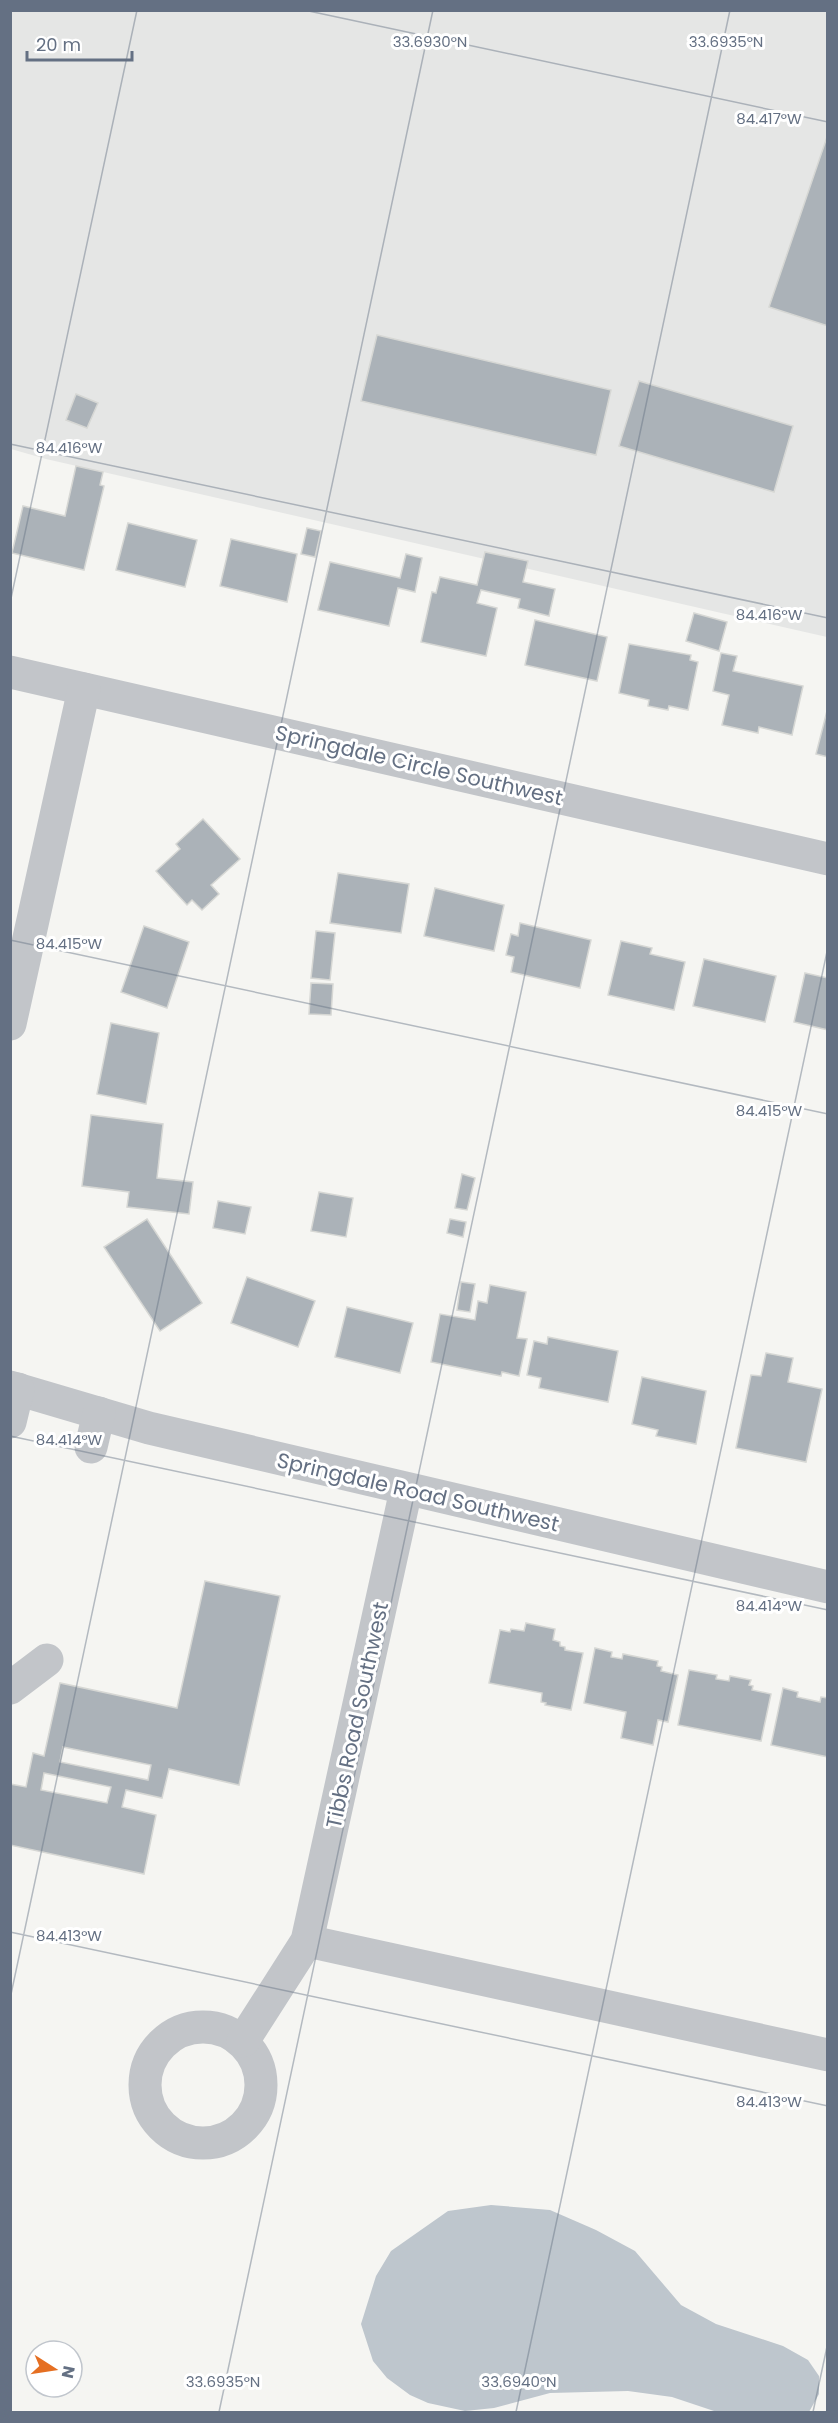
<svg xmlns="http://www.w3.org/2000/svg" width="838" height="2423" viewBox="0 0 838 2423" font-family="Poppins,sans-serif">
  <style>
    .built { fill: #e5e6e5 }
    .water { fill: #bec6cd }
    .building { fill: #abb2b8; stroke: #d6d7d4; stroke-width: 1.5; fill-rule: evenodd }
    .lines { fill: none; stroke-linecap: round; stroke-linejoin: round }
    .minor { stroke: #c2c5c9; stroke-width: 33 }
    .ticks { fill: none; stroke: #647083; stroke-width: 1.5; stroke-opacity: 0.45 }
    .labels { text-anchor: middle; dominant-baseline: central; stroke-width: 6; stroke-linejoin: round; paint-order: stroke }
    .street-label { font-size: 21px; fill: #647083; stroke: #fff }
    .ticks-label { font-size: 15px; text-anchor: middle; fill: #647083; stroke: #fff; stroke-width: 6; stroke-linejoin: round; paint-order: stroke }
  </style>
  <rect width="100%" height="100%" fill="#f5f5f2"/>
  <polygon class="built" points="10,11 827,11 827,637 46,459 11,449"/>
  <polygon class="water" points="491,2205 550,2210 596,2230 635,2251 681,2305 716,2324 783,2346 808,2360 819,2376 819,2394 809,2412 717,2412 672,2397 628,2391 550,2393 494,2408 465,2411 428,2403 410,2395 387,2378 373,2361 361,2324 376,2276 391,2251 448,2211"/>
  <g class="building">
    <polygon points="828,134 828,326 769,307"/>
    <polygon points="377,335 611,390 596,455 361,401"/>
    <polygon points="639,381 793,426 774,492 619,446"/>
    <polygon points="76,394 98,403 87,428 66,420"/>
    <polygon points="76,466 103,472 100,485 104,486 84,570 12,553 23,506 65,516"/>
    <polygon points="128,523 197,540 185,587 116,570"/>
    <polygon points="307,528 321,531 315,557 301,554"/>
    <polygon points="231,539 297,554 287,602 220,586"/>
    <polygon points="485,552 528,561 523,582 555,589 549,616 518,608 520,599 481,590 477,603 497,608 486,656 421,642 432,592 436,593 440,577 477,585"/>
    <polygon points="406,554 422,558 415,592 398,588 389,626 318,610 330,562 400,578"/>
    <polygon points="694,613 727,622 719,651 686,641"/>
    <polygon points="535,620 607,637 597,681 525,665"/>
    <polygon points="629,644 691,655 690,660 698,662 688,710 669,706 668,710 648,706 649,700 619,693"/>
    <polygon points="721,653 737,656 733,671 803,686 792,735 759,727 758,733 722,725 729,695 713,691"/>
    <polygon points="828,707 828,757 816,754"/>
    <polygon points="203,819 240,859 211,885 219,894 202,910 192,900 187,905 156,871 180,849 176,844"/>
    <polygon points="338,873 409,884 401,933 330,923"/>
    <polygon points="435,888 504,905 494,951 424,936"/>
    <polygon points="520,923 591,940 580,988 511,972 514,957 506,955 511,934 518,936"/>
    <polygon points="144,926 189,942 167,1008 121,992"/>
    <polygon points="316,931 335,933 330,980 311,978"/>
    <polygon points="621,941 652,948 650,954 685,962 674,1010 608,995"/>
    <polygon points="704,959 776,976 765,1022 693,1006"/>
    <polygon points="805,973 828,978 828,1030 794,1022"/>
    <polygon points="311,983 333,984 331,1015 309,1014"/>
    <polygon points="111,1023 159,1033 146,1104 97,1094"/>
    <polygon points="91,1115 163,1124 157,1178 193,1182 189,1214 127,1207 129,1192 82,1186"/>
    <polygon points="462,1174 475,1178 467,1210 455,1208"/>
    <polygon points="319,1192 353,1198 346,1237 311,1231"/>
    <polygon points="218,1201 251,1207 245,1234 213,1228"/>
    <polygon points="147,1219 202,1303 160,1331 104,1247"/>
    <polygon points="450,1219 466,1222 463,1237 447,1233"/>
    <polygon points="247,1277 315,1301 298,1347 231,1323"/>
    <polygon points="461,1282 475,1284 470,1312 457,1310"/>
    <polygon points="490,1285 526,1292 517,1338 527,1339 519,1376 502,1372 501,1376 431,1362 440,1314 475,1320 478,1301 487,1303"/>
    <polygon points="347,1307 413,1323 400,1373 335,1357"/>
    <polygon points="548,1337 618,1351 608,1402 539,1388 541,1378 527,1375 534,1341 547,1344"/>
    <polygon points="766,1353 793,1358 788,1382 822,1389 806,1462 736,1448 751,1375 761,1376"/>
    <polygon points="642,1377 706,1391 696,1444 656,1436 658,1430 632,1424"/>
    <path d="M205 1581 280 1596 239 1785 169 1769 162 1798 126 1790 122 1807 156 1815 144 1874 10 1845V1784L26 1787 33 1753 44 1756 60 1683 177 1708ZM63 1747 151 1765 148 1780 60 1762ZM44 1773 111 1787 107 1803 41 1790Z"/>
    <polygon points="526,1623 555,1629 553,1640 560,1642 560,1646 565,1647 565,1650 583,1653 571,1710 545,1705 546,1703 541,1702 542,1693 489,1683 500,1630 510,1632 511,1629 524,1631"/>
    <polygon points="595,1648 612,1652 611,1657 622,1659 623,1654 658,1661 657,1666 662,1667 661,1671 678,1675 668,1722 658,1720 653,1745 621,1738 626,1712 584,1703"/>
    <polygon points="689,1670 717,1675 716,1679 729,1681 730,1676 751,1680 749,1685 753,1686 752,1690 771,1694 761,1741 678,1725"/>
    <polygon points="783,1688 798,1692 797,1697 820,1702 821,1697 828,1698 828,1757 771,1745"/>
  </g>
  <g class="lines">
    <g class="minor">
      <polyline points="10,672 828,859"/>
      <polyline points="10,1024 84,689"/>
      <polyline points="10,1387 149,1428 828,1587"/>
      <polyline points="10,1422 18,1389"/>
      <polyline points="91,1447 99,1413"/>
      <polyline points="10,1688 47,1660"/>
      <polyline points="307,1941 828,2055"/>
      <circle cx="203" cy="2085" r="58"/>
      <polyline points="243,2041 307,1941 406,1490"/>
    </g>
  </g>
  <path class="ticks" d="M304 10 828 122M10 444 828 618M10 603 137 10M10 940 828 1114M10 1436 828 1610M10 1932 828 2106M10 1999 433 10M219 2412 730 10M516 2412 828 947M813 2412 828 2342"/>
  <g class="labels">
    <g class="street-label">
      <text transform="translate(419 765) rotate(13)">Springdale Circle Southwest</text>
      <text transform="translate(418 1492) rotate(13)">Springdale Road Southwest</text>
      <text transform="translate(357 1715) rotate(-78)">Tibbs Road Southwest</text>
    </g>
  </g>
  <g class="ticks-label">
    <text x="430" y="47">33.6930°N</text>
    <text x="726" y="47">33.6935°N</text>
    <text x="769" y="124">84.417°W</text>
    <text x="69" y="453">84.416°W</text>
    <text x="769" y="620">84.416°W</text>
    <text x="69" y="949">84.415°W</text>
    <text x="769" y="1116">84.415°W</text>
    <text x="69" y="1445">84.414°W</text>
    <text x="769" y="1611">84.414°W</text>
    <text x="69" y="1941">84.413°W</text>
    <text x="769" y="2107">84.413°W</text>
    <text x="223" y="2387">33.6935°N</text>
    <text x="519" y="2387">33.6940°N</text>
  </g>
  <rect width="838" height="2423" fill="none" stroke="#647083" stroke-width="24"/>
  <g transform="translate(54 2369) rotate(102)"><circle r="28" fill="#ffffff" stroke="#c1c6cd" stroke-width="1.5"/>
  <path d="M0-4.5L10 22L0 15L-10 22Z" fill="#e56f22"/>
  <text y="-9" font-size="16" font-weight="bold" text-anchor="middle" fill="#647083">N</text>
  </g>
  <path d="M27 51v9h105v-9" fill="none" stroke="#647083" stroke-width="3"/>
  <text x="36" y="51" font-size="18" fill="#647083" stroke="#ffffff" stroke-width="4.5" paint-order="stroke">20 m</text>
</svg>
